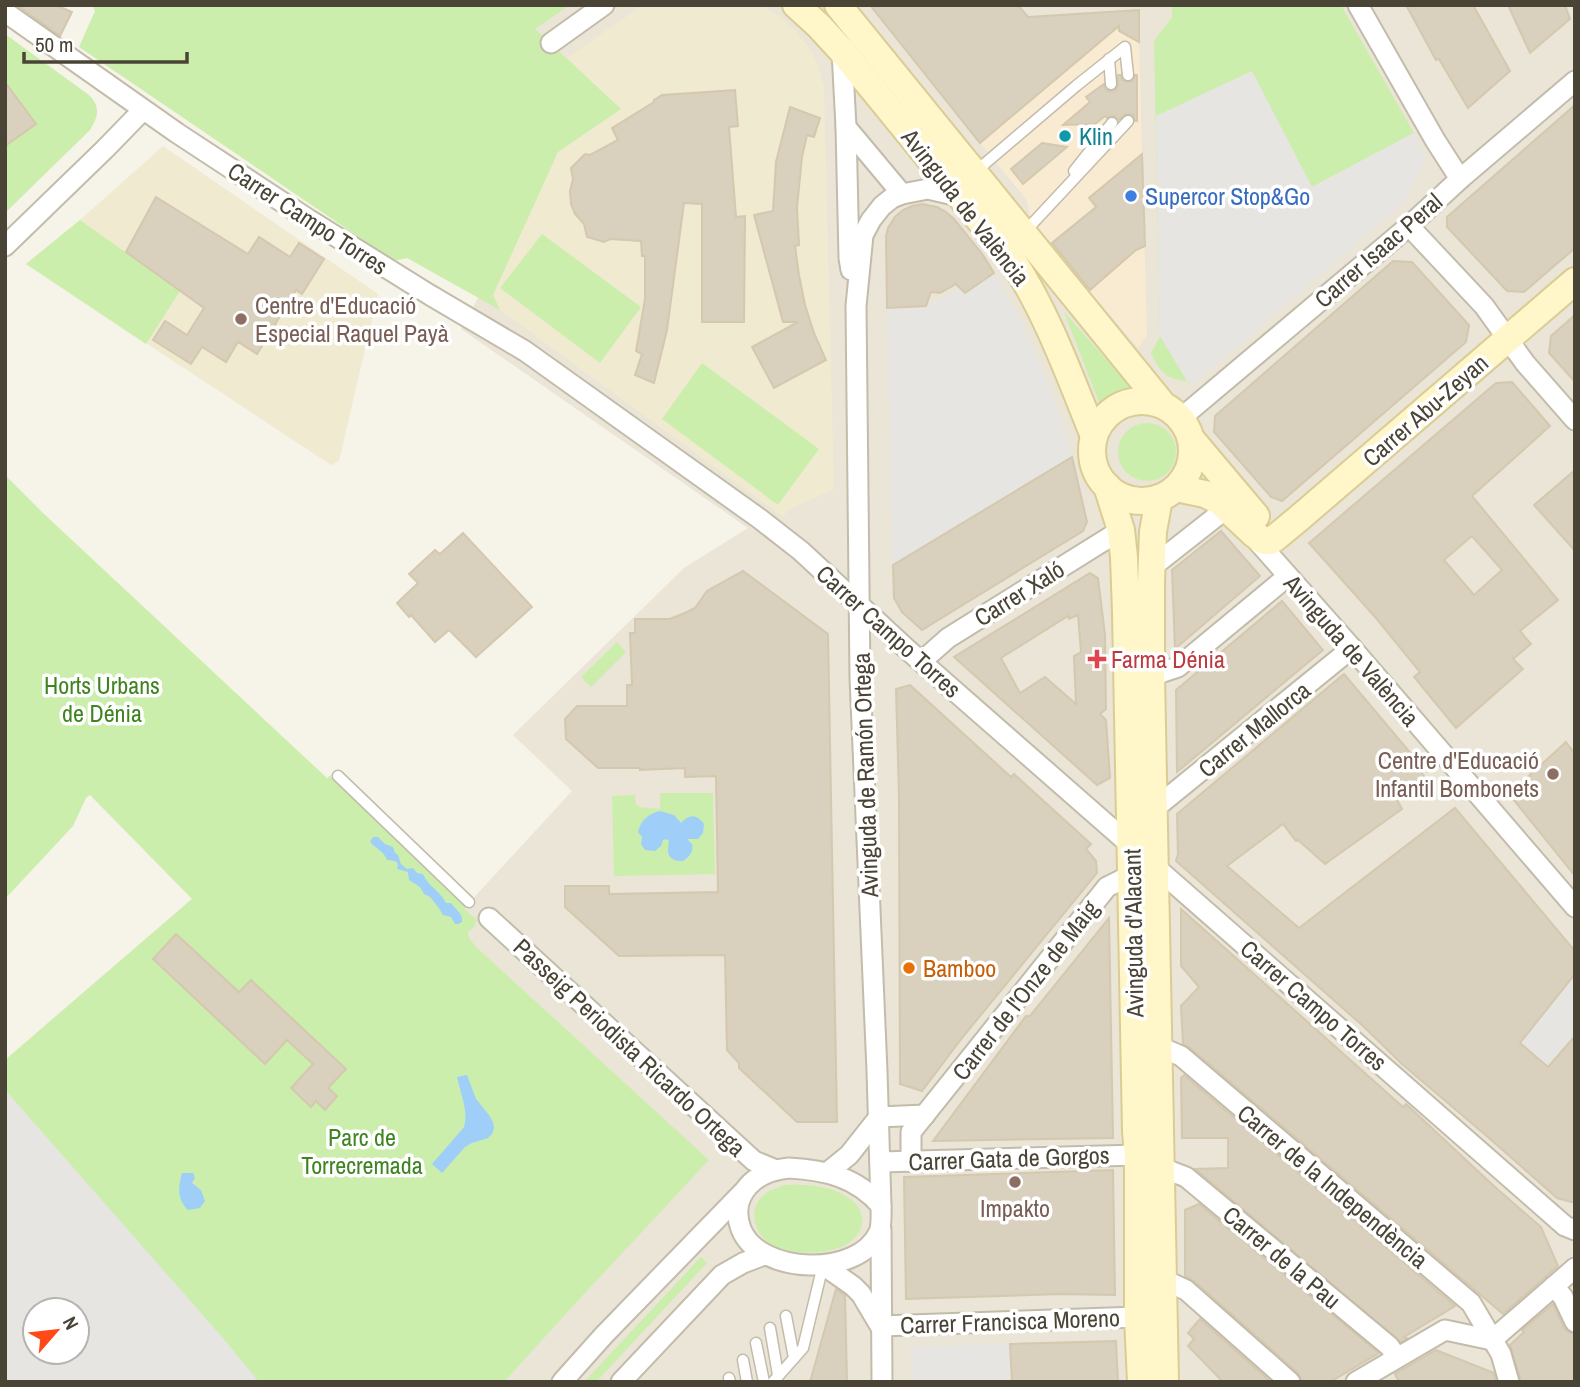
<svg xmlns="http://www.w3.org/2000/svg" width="1580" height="1387" viewBox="0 0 1580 1387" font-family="'Archivo Narrow',sans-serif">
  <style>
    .residential { fill: #eae5d6; fill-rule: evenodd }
    .commercial { fill: #f9ebd2 }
    .education { fill: #f0ead1 }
    .green { fill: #cceead }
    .parking { fill: #e7e5e1; fill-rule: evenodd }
    .water { fill: #9fcef8 }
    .building { fill: #d9d0bd; stroke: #d4c8af; stroke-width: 2; fill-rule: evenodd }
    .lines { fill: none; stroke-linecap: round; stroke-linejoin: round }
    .service-casing { stroke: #c3bcaa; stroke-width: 13 }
    .minor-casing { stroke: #c3bcaa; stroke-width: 23 }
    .secondary-casing { stroke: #dacc94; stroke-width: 30 }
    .service { stroke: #fff; stroke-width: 10 }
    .minor { stroke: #fff; stroke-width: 19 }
    .secondary { stroke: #fff6c9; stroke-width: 26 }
    .culture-dot { fill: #0f9aa8; stroke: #fff; stroke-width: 2.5 }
    .shop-dot { fill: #3f7fe0; stroke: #fff; stroke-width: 2.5 }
    .education-dot { fill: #8d6e63; stroke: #fff; stroke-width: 2.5 }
    .health-dot { fill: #e0444e; stroke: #fff; stroke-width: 2.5 }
    .food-dot { fill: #e8710a; stroke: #fff; stroke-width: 2.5 }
    .labels { text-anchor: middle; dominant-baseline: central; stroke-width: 7; stroke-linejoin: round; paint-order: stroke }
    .culture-label { font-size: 24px; fill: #0d838f; stroke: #fff; text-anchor: start }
    .shop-label { font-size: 24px; fill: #366cbe; stroke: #fff; text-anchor: start }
    .street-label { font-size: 24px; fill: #4a4436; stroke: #fff }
    .education-label { font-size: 24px; fill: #785e54; stroke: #fff; text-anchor: start }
    .health-label { font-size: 24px; fill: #be3a42; stroke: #fff; text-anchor: start }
    .park-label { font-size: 24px; fill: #408422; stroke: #fff }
    .food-label { font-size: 24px; fill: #c56008; stroke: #fff; text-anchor: start }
  </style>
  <rect width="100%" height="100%" fill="#f6f3e9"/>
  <path class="residential" d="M473 5H1575V1382H5V1060L192 899 330 776 466 906 572 791 513 735 684 568 748 528 461 329 558 152ZM35 1310H77V1352H35Z"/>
  <polygon class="commercial" points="1116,29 1139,42 1147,335 1138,348 1032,224 1026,199 980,143"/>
  <g class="education">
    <polygon points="643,5 762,5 780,17 795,30 811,51 817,63 824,86 834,489 788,510 783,517 500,310 493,295 558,152 620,109 567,58"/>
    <polygon points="163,146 378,294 339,461 331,465 26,264 80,220"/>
  </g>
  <g class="green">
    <polygon points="92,5 570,5 535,29 621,109 558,152 493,295 500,310 407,258 394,261 79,47 95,11"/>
    <path d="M1172 5H1341L1414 133 1312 187 1196 382C1171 380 1162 378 1151 353L1160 336 1154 41 1172 17Z"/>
    <path d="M5 34 89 95C101 107 98 117 90 130L5 213Z"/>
    <polygon points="80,220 180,291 146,344 26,264"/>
    <polygon points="542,234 641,307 600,363 500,288"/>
    <polygon points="1064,312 1133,390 1116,395 1101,407"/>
    <polygon points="702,363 819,449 778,505 662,419"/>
    <circle cx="1147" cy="452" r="29"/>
    <polygon points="5,475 43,513 327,778 330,776 466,906 464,909 477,920 474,927 468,932 469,938 476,947 709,1160 572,1307 504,1382 259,1382 5,1090 5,1060 192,899 90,795 86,798 73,826 5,899"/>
    <polygon points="617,642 626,652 591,687 581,677"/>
    <polygon points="660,793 713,793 715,874 614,876 612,796 635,795 636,805 638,805 639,807 660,809"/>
    <path d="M784 1185C804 1184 825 1185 842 1194 875 1210 865 1243 832 1250 814 1254 792 1254 774 1246 754 1236 746 1209 765 1194 771 1189 778 1188 784 1185Z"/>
    <polygon points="701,1257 707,1263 596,1382 584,1382"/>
  </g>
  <g class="parking">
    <polygon points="1252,71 1312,187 1414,133 1426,158 1404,202 1196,382 1187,381 1160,336 1156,116"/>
    <polygon points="994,273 1018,314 1037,358 1056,404 1072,457 893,565 887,308 926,306 961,289 965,293"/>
    <polygon points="1575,974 1575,1036 1548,1067 1520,1043"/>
    <path d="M5 1090 222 1337 259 1382H5ZM77 1310V1352H35V1310Z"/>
    <polygon points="1010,1344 1012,1382 919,1382 913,1380 910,1347"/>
  </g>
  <g class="water">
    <path d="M660 811 674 815 681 823C689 814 697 814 704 824L703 833 698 839H687L692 844C694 852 689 857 683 861 667 861 667 853 669 841L666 839 663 840 661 846 655 851 645 850 641 844 642 837 638 832C641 820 648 814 660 811Z"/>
    <path d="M373 837H378L385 844 393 847 395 853 398 855 401 864 407 869 413 868 417 873 423 874C428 886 440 891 446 903H451C455 909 463 913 462 922L458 924H455L451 917 443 915C439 908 435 903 430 897L424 894 420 887 409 880 408 872 397 869C400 860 394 861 387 860 384 851 375 848 370 842Z"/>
    <path d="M467 1075 476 1099 489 1115 493 1122 494 1128 492 1134 488 1138 472 1143 465 1147 442 1173 432 1164 464 1127C469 1112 460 1092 457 1077Z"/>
    <path d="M182 1173H193L195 1178 192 1183 201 1190 205 1201 200 1208 188 1210C177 1199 178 1187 182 1173Z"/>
  </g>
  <g class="building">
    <polygon points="17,5 56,5 72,12 60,36"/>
    <polygon points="870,5 1018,5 1028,17 1139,10 1139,42 1119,31 1119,26 980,143"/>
    <polygon points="1406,5 1473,5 1510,71 1468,108 1439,59 1436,60"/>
    <polygon points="1508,5 1565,5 1570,19 1530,53"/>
    <polygon points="1118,75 1121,75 1122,80 1128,82 1133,81 1135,75 1137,75 1137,121 1135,121 1133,115 1126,114 1119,120 1114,116 1107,118 1105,116 1095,124 1063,125 1090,102 1086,97 1104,84 1105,89 1108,91 1116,90 1118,84"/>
    <polygon points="5,82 36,124 5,146"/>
    <polygon points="735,90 738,126 729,127 736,217 745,216 744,322 702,322 702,204 684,203 667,330 654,383 635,375 642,354 636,351 645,299 645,256 642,256 641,241 610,239 604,242 587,237 584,224 575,214 571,204 570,191 573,179 571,168 585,154 590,155 618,140 612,128 654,102 654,100 662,95"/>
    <polygon points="1575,105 1575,248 1524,292 1507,291 1447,227 1447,217"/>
    <polygon points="790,107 820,118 814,137 807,135 802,157 797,208 799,245 795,246 799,275 805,305 814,333 826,360 774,388 752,347 798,322 783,322 754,215 773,211 776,162"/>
    <polygon points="1042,143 1067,147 1023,184 1011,169"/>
    <polygon points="1142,154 1145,246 1136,250 1090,290 1052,243 1096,207 1089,198"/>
    <polygon points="156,197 248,254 259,237 290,257 299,243 324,259 302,294 296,290 257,354 238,342 226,362 202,347 191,364 153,340 165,321 187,335 204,308 126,252"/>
    <polygon points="922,204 937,207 946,212 954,219 983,255 994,273 965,293 956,284 940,293 931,292 926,306 887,308 886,236 888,228 895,217 903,210 912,206"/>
    <polygon points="1393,261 1412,262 1469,325 1466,342 1282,501 1271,497 1214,432 1215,416"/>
    <polygon points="1575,315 1575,382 1549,353 1551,336"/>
    <path d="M1512 382 1550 426 1472 496 1558 600 1520 631 1531 644 1513 659 1523 669 1456 728 1414 677 1420 672 1376 618 1309 543 1496 383ZM1472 536 1502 570 1474 595 1444 560Z"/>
    <polygon points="1072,457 1087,522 1083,531 922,630 902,612 894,598 893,565"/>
    <polygon points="1575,470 1575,551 1534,505"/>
    <polygon points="1221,531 1260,576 1175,649 1172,570"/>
    <polygon points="463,533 532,607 476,657 449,630 435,642 411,615 409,617 397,603 418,583 409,574 435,550 440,554"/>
    <polygon points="743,571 828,634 837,1122 797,1122 739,1068 739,1063 727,1050 725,955 619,956 565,907 565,886 609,886 609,894 718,892 716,776 685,777 685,768 640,770 640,768 598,768 566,739 565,719 577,706 627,706 627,685 632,685 630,633 635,633 635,619 670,619 685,613 695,608 707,591"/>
    <path d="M1090 573 1098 578 1105 635 1106 709 1100 714 1106 720 1110 778 1097 785 954 657ZM1078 615 1081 652 1074 656 1076 704 1045 677 1020 693 1001 658 1068 616 1069 619Z"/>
    <polygon points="1282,601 1323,650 1177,772 1176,690"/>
    <polygon points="1344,674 1413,756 1411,758 1424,776 1395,796 1402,809 1325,864 1298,840 1296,841 1283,824 1227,866 1299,928 1455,808 1575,951 1575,974 1520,1043 1548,1067 1575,1036 1575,1203 1557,1198 1489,1138 1402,1064 1363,1026 1176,861 1178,854 1177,814"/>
    <polygon points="910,685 1011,777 1014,774 1091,844 1086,849 1096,861 1097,873 962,1038 922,1091 900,1084 899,795 896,689"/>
    <polygon points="1566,742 1575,754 1575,876 1509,794"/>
    <polygon points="1181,909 1403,1107 1406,1104 1496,1188 1495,1187 1541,1227 1558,1266 1503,1314 1189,1047 1183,1044 1181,1006 1199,987 1181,966"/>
    <polygon points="1109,918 1113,1138 933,1141 1026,1016 1030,1016"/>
    <polygon points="176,934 239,992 251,980 346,1069 328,1088 337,1096 325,1110 316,1101 311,1107 291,1088 313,1064 287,1040 265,1064 153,959"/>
    <polygon points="1184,1075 1455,1306 1404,1337 1407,1338 1401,1342 1195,1169 1228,1168 1228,1138 1182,1138 1181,1078"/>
    <polygon points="1113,1170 1115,1295 1061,1294 906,1299 904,1177"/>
    <polygon points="1199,1204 1379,1353 1330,1382 1302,1382 1298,1373 1194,1281 1185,1276 1185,1210"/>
    <polygon points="836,1289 845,1295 847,1382 810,1382"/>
    <polygon points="1553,1304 1564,1328 1569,1332 1575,1334 1575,1382 1521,1382 1510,1345 1524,1332 1522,1330"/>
    <polygon points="1200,1319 1271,1382 1223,1382 1188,1346 1194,1339 1188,1333"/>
    <polygon points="1116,1341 1118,1382 1012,1382 1010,1344"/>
    <polygon points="1436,1350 1494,1373 1496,1382 1399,1382 1395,1374"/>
  </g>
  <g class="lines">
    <g class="service-casing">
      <g id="service">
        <polyline points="1109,59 1111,84"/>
        <polyline points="1074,171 1112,123"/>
        <polyline points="975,172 1076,86 1125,47 1128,75"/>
        <polyline points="1022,231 1032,224 1128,121"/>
        <polyline points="338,776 469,902"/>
        <polyline points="786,1316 794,1358"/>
        <polyline points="770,1328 778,1375"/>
        <polyline points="756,1343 764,1382"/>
        <polyline points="743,1360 747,1382"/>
        <polyline points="729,1378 730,1382"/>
        <polyline points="773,1382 803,1348 823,1265"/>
      </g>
    </g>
    <g class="minor-casing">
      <g id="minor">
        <polyline points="1358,5 1435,140 1460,179"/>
        <polyline points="5,12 177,133 308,219 430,295 525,351 760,519 801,551 909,651 1565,1226 1575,1230"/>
        <polyline points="551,43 604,5"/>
        <polyline points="842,51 846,127 849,258 851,270"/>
        <polyline points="846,127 902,194"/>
        <polyline points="1409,226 1484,306 1525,363 1575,420"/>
        <polyline points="5,246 105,149 143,110"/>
        <polyline points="1181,418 1409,226 1460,179 1575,81"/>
        <polyline points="1252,535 1352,648 1575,907"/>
        <polyline points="1152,567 1227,508"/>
        <polyline points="922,661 948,638 1121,530"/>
        <polyline points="1151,676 1178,667 1288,576"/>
        <polyline points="1154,809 1352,648"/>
        <polyline points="489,918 754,1161 776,1170"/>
        <polyline points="1158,1046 1181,1056 1471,1303 1501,1354 1509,1382"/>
        <polyline points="879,1117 925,1115"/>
        <polyline points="911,1161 911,1132 1107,887 1133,874"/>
        <polyline points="880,1162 1138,1155"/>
        <polyline points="1160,1167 1186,1177 1389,1346 1397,1357"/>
        <path d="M789 1168C825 1170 857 1177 881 1206 881 1214 882 1225 879 1232 859 1278 759 1275 741 1229 737 1218 736 1208 741 1197 750 1178 769 1170 789 1168Z"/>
        <polyline points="828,1172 849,1155 879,1117"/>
        <polyline points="881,1206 877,1071 860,678 856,306 863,235 871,220 882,206 892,198 902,194 928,189 958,196"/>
        <polyline points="881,1229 882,1382"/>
        <polyline points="823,1265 853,1286 861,1294 880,1326"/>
        <polyline points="1162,1279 1186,1290 1290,1382"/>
        <polyline points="1554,1286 1563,1297 1575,1322"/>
        <polyline points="881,1326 1138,1317"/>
        <polyline points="1492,1340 1575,1268"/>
        <polyline points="562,1382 604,1335 742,1193"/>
        <polyline points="621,1382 722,1275 743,1263 764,1255"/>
        <polyline points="1356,1382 1445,1330 1492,1340"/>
      </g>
    </g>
    <g class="secondary-casing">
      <g id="secondary">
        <path d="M796 5 819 26 842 51 1013 261C1048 315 1070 377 1094 436"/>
        <polyline points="838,5 1163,405"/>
        <circle cx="1142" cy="451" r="50"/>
        <polyline points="1192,440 1256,516"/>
        <polyline points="1107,486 1121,530 1124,557 1126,612 1136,1131 1138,1155 1138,1317 1141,1382"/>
        <polyline points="1176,488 1205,494 1219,501 1254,534 1264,541 1270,541 1275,538 1298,519 1575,281"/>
        <polyline points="1159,498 1153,532 1151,582 1151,676 1165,1382"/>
      </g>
    </g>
    <use href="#service" class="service"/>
    <use href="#minor" class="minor"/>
    <use href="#secondary" class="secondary"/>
  </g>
  <circle class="culture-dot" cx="1065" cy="136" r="7"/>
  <circle class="shop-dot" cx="1131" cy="196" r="7"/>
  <g class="education-dot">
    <circle cx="241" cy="319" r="7"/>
    <circle cx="1553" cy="774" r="7"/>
    <circle cx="1015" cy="1182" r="7"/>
  </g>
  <path class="health-dot" d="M1093.5 648.5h7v7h7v7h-7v7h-7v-7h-7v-7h7z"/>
  <circle class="food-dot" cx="909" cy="968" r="7"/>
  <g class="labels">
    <g class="culture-label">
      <text x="1079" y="136">Klin</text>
    </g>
    <g class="shop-label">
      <text x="1145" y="196">Supercor Stop&amp;Go</text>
    </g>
    <g class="street-label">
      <text transform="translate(966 207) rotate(52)">Avinguda de València</text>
      <text transform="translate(308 218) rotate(33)">Carrer Campo Torres</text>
      <text transform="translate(1378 250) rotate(-41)">Carrer Isaac Peral</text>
      <text transform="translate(1425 410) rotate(-41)">Carrer Abu-Zeyan</text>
      <text transform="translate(1019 593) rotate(-32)">Carrer Xaló</text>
      <text transform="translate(889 631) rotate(42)">Carrer Campo Torres</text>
      <text transform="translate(1352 650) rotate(49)">Avinguda de València</text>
      <text transform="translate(1254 729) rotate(-39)">Carrer Mallorca</text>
      <text transform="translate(865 775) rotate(-92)">Avinguda de Ramón Ortega</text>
      <text transform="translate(1133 933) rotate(-91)">Avinguda d'Alacant</text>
      <text transform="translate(1025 990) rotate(-52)">Carrer de l'Onze de Maig</text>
      <text transform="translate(1314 1005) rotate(41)">Carrer Campo Torres</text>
      <text transform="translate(630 1047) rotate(43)">Passeig Periodista Ricardo Ortega</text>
      <text transform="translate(1009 1158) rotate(-2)">Carrer Gata de Gorgos</text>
      <text transform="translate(1333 1186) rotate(40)">Carrer de la Independència</text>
      <text transform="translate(1282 1257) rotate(40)">Carrer de la Pau</text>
      <text transform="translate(1010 1321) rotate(-2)">Carrer Francisca Moreno</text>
    </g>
    <g class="education-label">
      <text x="255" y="305">Centre d'Educació<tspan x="255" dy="28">Especial Raquel Payà</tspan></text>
      <text x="1539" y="760" text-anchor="end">Centre d'Educació<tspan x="1539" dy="28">Infantil Bombonets</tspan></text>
      <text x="1015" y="1208" text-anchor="middle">Impakto</text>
    </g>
    <g class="health-label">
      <text x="1111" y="659">Farma Dénia</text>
    </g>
    <g class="park-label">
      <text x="102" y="685">Horts Urbans<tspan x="102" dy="28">de Dénia</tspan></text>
      <text x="362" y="1137">Parc de<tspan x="362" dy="28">Torrecremada</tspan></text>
    </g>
    <g class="food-label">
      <text x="923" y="968">Bamboo</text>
    </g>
  </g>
  <rect width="1580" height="1387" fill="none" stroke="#4a4436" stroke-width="14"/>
  <g transform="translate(56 1331) rotate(62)"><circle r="33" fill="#ffffff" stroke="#b7b4af" stroke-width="2"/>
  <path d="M0-5L12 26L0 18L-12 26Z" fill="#ff4916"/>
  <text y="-10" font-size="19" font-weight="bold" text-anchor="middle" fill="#4a4436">N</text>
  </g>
  <path d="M24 52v10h163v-10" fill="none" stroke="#4a4436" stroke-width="3.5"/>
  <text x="35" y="52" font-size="21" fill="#4a4436" stroke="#ffffff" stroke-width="5" paint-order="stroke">50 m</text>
</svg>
